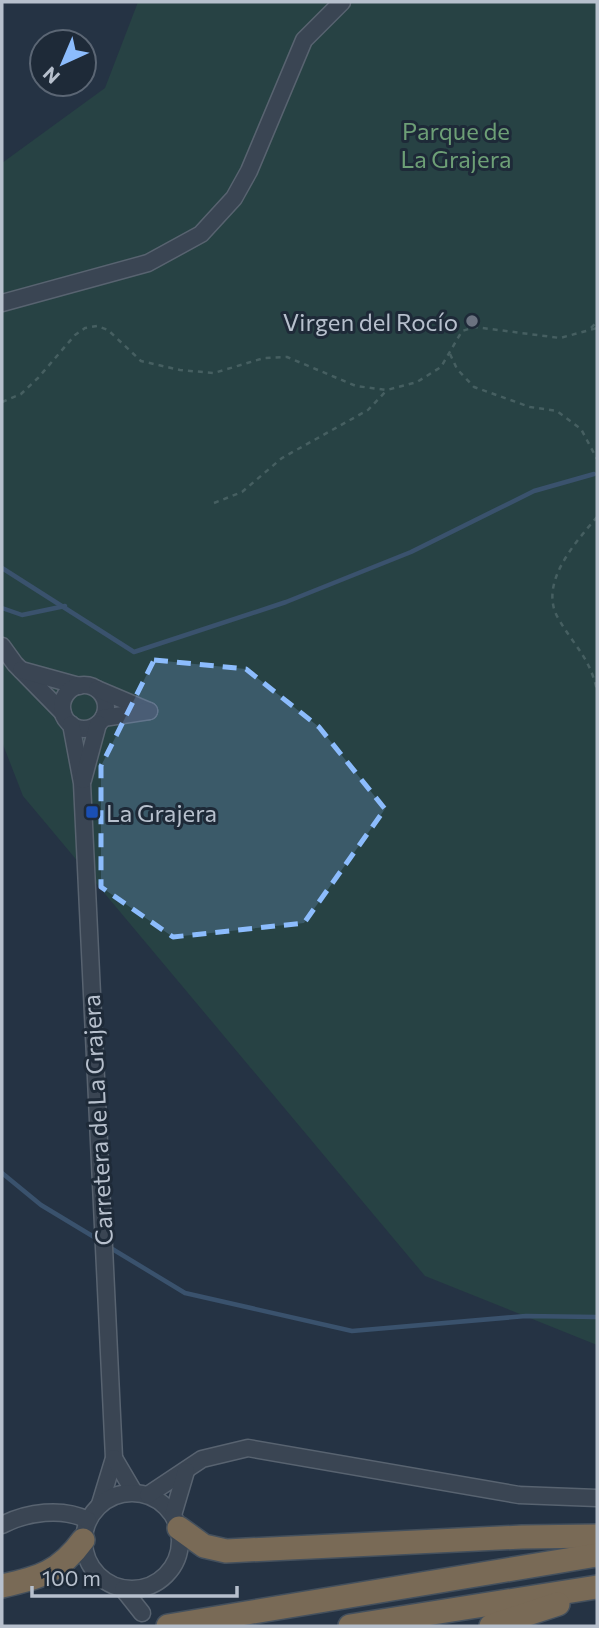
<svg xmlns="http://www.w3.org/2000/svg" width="599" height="1628" viewBox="0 0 599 1628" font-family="Commissioner,sans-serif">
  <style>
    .green { fill: #274244 }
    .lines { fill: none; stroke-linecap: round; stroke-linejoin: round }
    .stream { stroke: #3a526d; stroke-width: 4.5 }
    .minor-casing { stroke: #586370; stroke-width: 19 }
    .highway-casing { stroke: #44505d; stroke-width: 26 }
    .path { stroke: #465f61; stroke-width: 2.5; stroke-dasharray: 5 5; stroke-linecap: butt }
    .minor { stroke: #3a4553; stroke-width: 16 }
    .highway { stroke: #796a56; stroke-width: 23 }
    .marked { fill: #8cbcfd; fill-opacity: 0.2; stroke: #8cbcfd; stroke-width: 5; stroke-dasharray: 14 9; stroke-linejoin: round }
    .worship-dot { fill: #6b7280; stroke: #1e2a38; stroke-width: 2.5 }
    .transit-dot { fill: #1a4fb4; stroke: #1e2a38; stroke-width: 2.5 }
    .labels { text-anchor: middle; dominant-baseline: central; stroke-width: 6; stroke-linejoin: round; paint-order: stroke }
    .park-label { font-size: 24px; fill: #6d9f76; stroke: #1e2a38 }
    .poi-label { font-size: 24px; fill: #b7c0cd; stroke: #1e2a38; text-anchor: end }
    .street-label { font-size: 24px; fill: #b7c0cd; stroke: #1e2a38 }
  </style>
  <rect width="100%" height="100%" fill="#253344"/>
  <polygon class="green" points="138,2 597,2 597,1345 425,1276 23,796 2,742 2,163 105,88"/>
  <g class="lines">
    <g class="stream">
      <polyline points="2,568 134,652 286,602 411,552 534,491 594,474"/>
      <polyline points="2,608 22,615 65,606"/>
      <polyline points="2,1173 41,1205 99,1240"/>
      <polyline points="109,1247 185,1293 352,1331 526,1316 597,1317"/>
    </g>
    <g class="minor-casing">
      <g id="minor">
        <polyline points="2,303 148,263 201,234 234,198 249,171 304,40 342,2"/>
        <polyline points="2,646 15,664 63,713"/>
        <polyline points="21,670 79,686"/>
        <circle cx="84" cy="707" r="22"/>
        <polyline points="97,689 149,711"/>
        <polyline points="103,718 149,711"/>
        <polyline points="71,724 82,783 114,1458 100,1504"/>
        <polyline points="83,780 98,724"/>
        <polyline points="114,1458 134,1492"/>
        <circle cx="132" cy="1541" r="48"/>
        <polyline points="148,1495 202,1459 248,1448 519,1495 597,1498"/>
        <polyline points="173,1515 186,1471"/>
        <path d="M2 1525C27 1512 62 1507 88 1520"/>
        <polyline points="123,1589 142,1613"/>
      </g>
    </g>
    <g class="highway-casing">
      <g id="highway">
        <polyline points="179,1528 204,1546 226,1551 522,1537 597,1536"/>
        <path d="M2 1586C39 1578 60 1572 83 1540"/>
        <polyline points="168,1626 597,1555"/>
        <polyline points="350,1626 597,1587"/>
        <polyline points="491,1626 558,1604"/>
      </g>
    </g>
    <g class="path">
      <polyline points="591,328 597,322"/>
      <polyline points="450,354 457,369 474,387 530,407 557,411 581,429 597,459"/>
      <polyline points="2,402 21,394 38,378 75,335 85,328 97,326 108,330 141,361 180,370 214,373 264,358 287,357 356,386 387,390 417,382 441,367 462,331 475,327 560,338 597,328"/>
      <polyline points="214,503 242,492 282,458 368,410 387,390"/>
      <path d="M597 517C576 542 538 583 558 618 574 646 589 656 597 690"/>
    </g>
    <use href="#minor" class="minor"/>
    <use href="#highway" class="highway"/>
  </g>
  <path class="marked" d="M154 660 246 669 319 727 385 809 304 923 173 937 101 887V766Z"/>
  <circle class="worship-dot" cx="472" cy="321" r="7"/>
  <rect class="transit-dot" x="85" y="805" width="14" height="14" rx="3.5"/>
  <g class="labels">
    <g class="park-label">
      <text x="456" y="130">Parque de<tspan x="456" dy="28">La Grajera</tspan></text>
    </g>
    <g class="poi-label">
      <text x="458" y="321">Virgen del Rocío</text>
      <text x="106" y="812" text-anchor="start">La Grajera</text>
    </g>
    <g class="street-label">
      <text transform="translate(97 1120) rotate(-93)">Carretera de La Grajera</text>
    </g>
  </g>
  <rect width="599" height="1628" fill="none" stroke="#b7c0cd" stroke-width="7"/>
  <g transform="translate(63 63) rotate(224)"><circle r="33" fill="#1e2a38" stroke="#5b6674" stroke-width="2"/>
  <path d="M0-5L12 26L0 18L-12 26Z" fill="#8cbcfd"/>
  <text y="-10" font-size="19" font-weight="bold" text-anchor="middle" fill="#b7c0cd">N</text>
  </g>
  <path d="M32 1586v10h205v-10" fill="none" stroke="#b7c0cd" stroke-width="3.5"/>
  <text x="42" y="1586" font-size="21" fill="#b7c0cd" stroke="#1e2a38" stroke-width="5" paint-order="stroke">100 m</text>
</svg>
